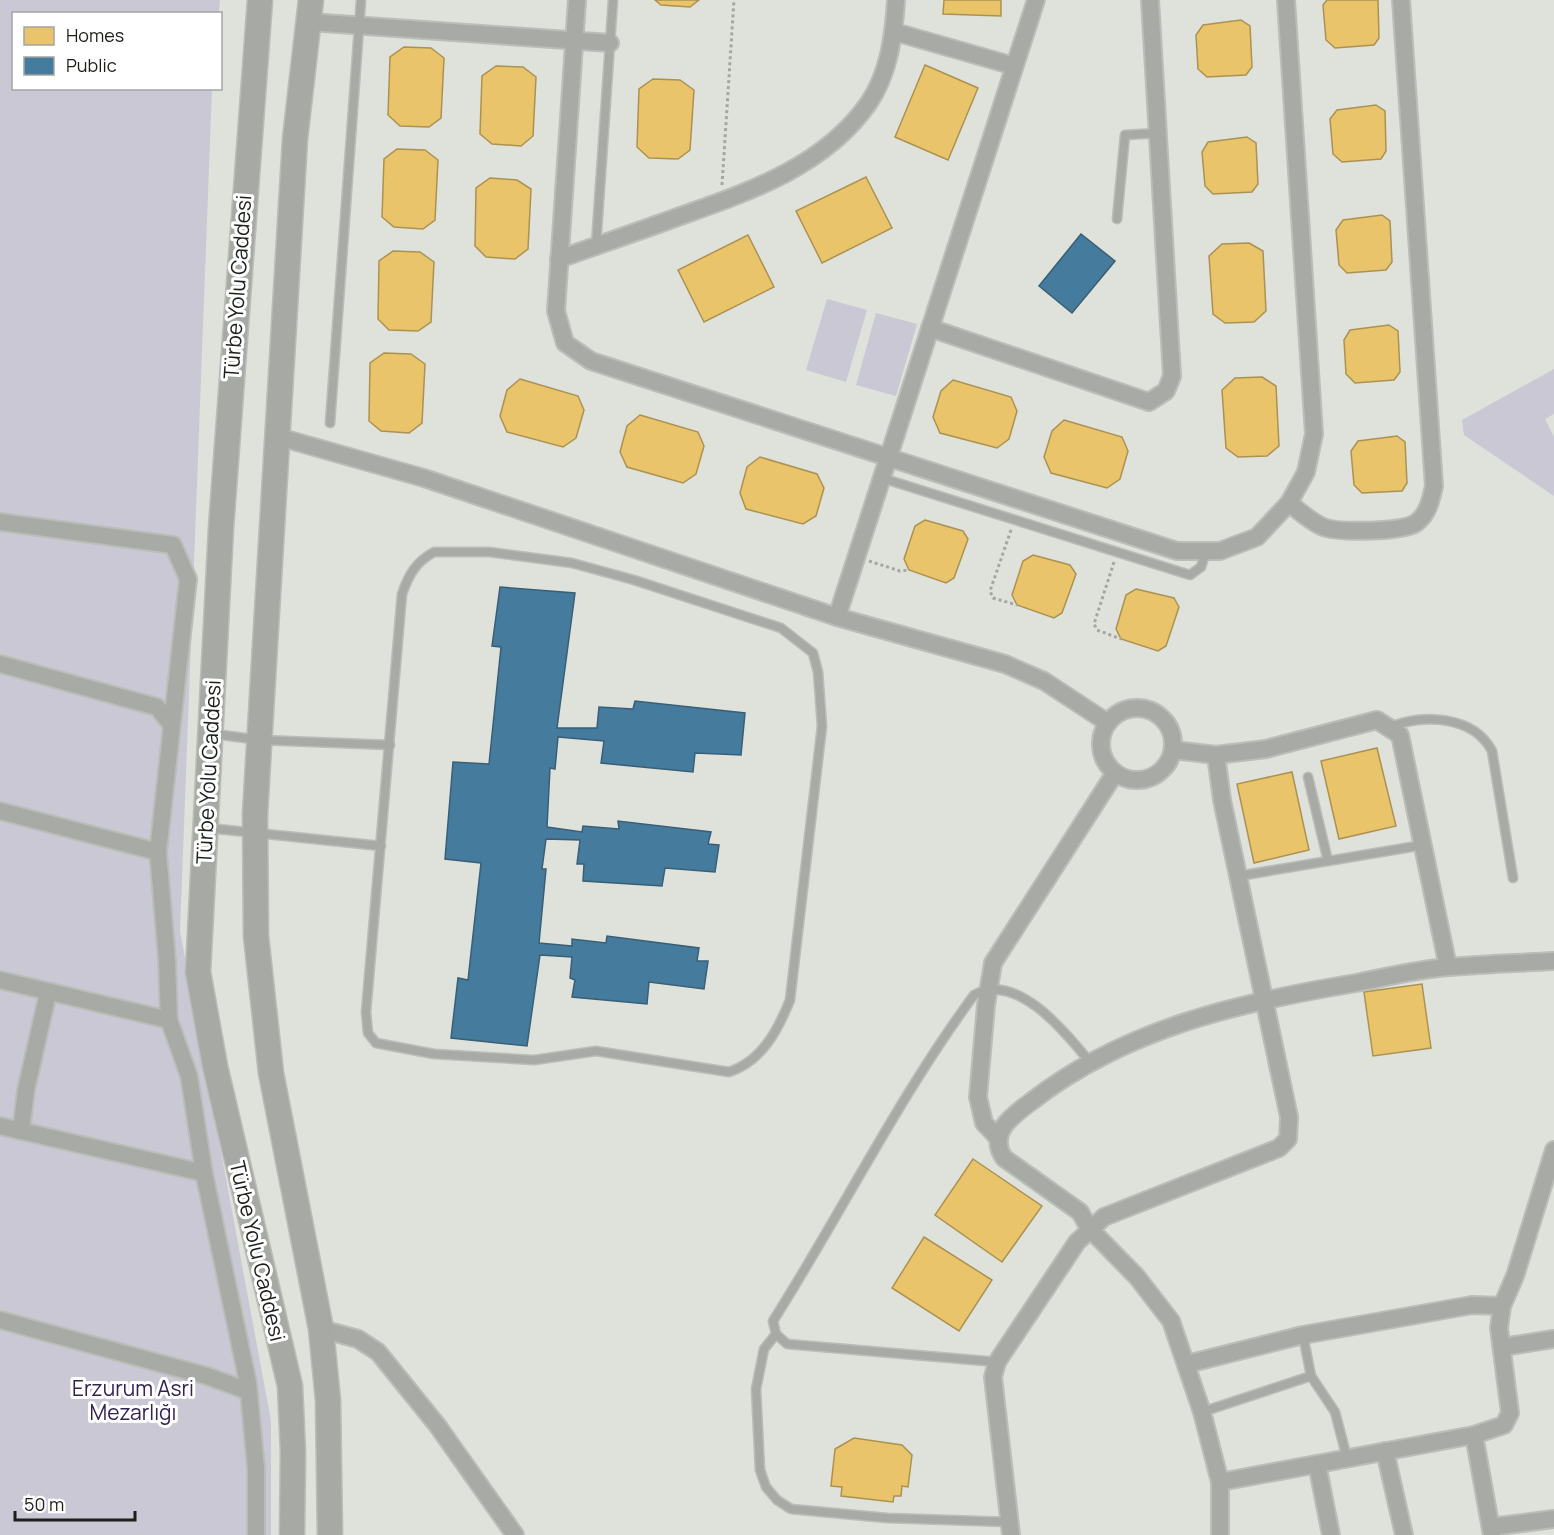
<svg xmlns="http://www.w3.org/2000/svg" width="1554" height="1535" viewBox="0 0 1554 1535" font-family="Manrope,sans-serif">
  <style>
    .green { fill: #cac8d5 }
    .homes { fill: #e9c46a; stroke: #ac9252; stroke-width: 1.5 }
    .public { fill: #457b9d; stroke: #395f76; stroke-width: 1.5 }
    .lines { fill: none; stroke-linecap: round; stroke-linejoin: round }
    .lane-casing { stroke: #bbbeb8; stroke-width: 11 }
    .street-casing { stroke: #bbbeb8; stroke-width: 20 }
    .secondary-casing { stroke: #bbbeb8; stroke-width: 27 }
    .path { stroke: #a4a6a3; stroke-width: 3; stroke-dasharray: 3 3; stroke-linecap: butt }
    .lane { stroke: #a8aaa6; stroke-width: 8 }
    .street { stroke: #a8aaa6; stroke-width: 16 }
    .secondary { stroke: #a7aaa4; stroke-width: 24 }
    .labels { text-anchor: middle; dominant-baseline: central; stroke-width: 6; stroke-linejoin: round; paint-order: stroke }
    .street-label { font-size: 21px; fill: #1c1f1a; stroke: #fff }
    .park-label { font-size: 21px; fill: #332355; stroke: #fff }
  </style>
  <rect width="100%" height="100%" fill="#dee2da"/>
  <g class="green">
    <polygon points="0,0 220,0 219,13 14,14 14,88 212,89 180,931 271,1421 271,1535 0,1535"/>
    <polygon points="827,299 867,310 846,382 806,370"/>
    <polygon points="876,313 917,324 896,396 856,385"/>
    <polygon points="1554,369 1554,414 1545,419 1554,437 1554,496 1464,435 1462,420"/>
  </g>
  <g class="homes">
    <polygon points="655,0 699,0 690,7 661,5"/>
    <polygon points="944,0 1001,0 1001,16 943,14"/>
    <polygon points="1327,0 1378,0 1379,38 1374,45 1335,48 1326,40 1323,5"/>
    <polygon points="1241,20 1250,26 1252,67 1246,75 1207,77 1198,69 1196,35 1203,25"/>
    <polygon points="404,47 431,48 444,58 441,118 429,127 400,126 388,115 390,57"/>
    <polygon points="925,65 978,88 948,160 895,137"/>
    <polygon points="496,66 523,67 536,77 533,136 521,146 492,144 480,134 482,76"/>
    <polygon points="653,79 680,80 694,90 690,150 678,159 649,158 637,147 639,89"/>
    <polygon points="1376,105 1385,111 1386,151 1381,159 1342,162 1333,154 1330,119 1337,110"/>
    <polygon points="1247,137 1256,143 1258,184 1252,192 1213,194 1205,186 1202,152 1208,142"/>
    <polygon points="397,149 425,150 438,160 435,220 423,229 394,227 382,217 384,159"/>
    <polygon points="866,177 892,228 822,263 796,211"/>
    <polygon points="490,178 517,180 531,189 528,249 515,259 486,257 475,246 476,188"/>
    <polygon points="1382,215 1390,221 1392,262 1386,270 1347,273 1339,265 1336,230 1343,220"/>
    <polygon points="748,235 774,287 704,322 678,270"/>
    <polygon points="1249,243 1263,251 1266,311 1254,322 1225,323 1213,314 1209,256 1222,244"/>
    <polygon points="393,251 420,252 434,262 431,322 418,331 389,330 378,319 379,261"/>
    <polygon points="1389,325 1398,331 1400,372 1394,380 1355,383 1346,374 1344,340 1350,330"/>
    <polygon points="384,353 411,354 425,364 422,423 409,433 381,431 369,421 370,363"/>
    <polygon points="1262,377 1276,386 1279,446 1267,456 1238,457 1226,448 1222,390 1235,378"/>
    <polygon points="520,379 578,396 584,410 576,438 563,447 507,432 500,416 507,390"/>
    <polygon points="953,380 1011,397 1017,411 1009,439 997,448 940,433 933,417 941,391"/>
    <polygon points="640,415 698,432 704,446 696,474 683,483 627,467 620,452 627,426"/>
    <polygon points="1064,420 1122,437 1128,451 1120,479 1107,488 1051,473 1044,457 1052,431"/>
    <polygon points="1397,436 1405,442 1407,483 1402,491 1362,493 1354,485 1351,451 1358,441"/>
    <polygon points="760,457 817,474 824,488 816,516 803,524 746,509 740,493 747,467"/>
    <polygon points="925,520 963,531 968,539 954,578 946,583 909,570 904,559 915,526"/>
    <polygon points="1033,555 1070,565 1076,574 1062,613 1054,618 1017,605 1012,595 1023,561"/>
    <polygon points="1136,589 1174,598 1179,607 1166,646 1158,651 1121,639 1116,629 1126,595"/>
    <polygon points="1377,748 1396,826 1339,839 1321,761"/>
    <polygon points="1292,772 1309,850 1254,863 1237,784"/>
    <polygon points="1422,984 1431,1048 1373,1056 1364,992"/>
    <polygon points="973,1159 1042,1206 1002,1262 935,1215"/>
    <polygon points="924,1237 992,1280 959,1331 892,1288"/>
    <polygon points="854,1438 902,1445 912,1455 908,1487 902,1486 901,1496 894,1496 893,1502 841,1496 842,1487 831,1486 835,1449"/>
  </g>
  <g class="public">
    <polygon points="1081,234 1115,261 1072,313 1039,286"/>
    <polygon points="500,587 575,593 557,728 597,728 599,707 633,709 635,701 745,713 741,755 695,753 693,772 601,763 604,741 558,737 555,769 550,768 547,827 582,832 583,826 619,829 618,821 711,832 708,844 719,845 715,872 665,868 662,886 583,881 584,864 577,864 580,840 546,839 542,869 546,869 539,943 572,946 572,939 606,943 607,936 699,948 697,961 708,961 704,989 649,982 647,1004 572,997 575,980 570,978 572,957 540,955 527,1046 451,1038 458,978 468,980 481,863 445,859 453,762 489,764 501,647 492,646"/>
  </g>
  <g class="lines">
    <g class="lane-casing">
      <g id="lane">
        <polyline points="1117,219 1125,135 1158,133"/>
        <polyline points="596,245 613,0"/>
        <polyline points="330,423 361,0"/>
        <polyline points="882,478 1190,575 1201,567 1206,551"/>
        <path d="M434 552H489L572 563 634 580 781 628 813 653 818 672 822 726 790 1000C778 1030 762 1061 729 1072L596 1051 534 1060 434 1054 376 1043 368 1033 366 1012 402 594C409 574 416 562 434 552Z"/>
        <path d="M1391 727C1422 713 1474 716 1492 751L1513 878"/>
        <polyline points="214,734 260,740 390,745"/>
        <polyline points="1308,777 1328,861"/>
        <polyline points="208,828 381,846"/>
        <polyline points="1239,876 1423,845"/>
        <polyline points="776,1334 764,1349 756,1389 760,1470 766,1487 777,1500 791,1509 887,1518 1009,1522"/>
        <polyline points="1303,1335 1311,1376 1335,1412 1347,1458"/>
        <path d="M997 1362 787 1344 776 1334 773 1321C841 1214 898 1098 974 995 1017 971 1066 1033 1089 1061"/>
        <polyline points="1202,1412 1311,1376"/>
      </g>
    </g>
    <g class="street-casing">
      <g id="street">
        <polyline points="577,0 556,311 565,343 591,361 1177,551 1220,551 1257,537 1289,503 1306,472 1314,434 1286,0"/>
        <polyline points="309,22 610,43"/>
        <polyline points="895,32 1014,66"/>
        <path d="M559 259C598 245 637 232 675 218 745 193 823 168 868 104 889 74 894 35 896 0"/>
        <polyline points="930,328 1149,402 1166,391 1172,376 1150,0"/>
        <polyline points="279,437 424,478 837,617 1005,664 1044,681 1108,723"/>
        <path d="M1289 503C1300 512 1310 521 1323 527 1339 533 1402 532 1416 523 1428 514 1431 500 1434 486L1401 0"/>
        <polyline points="0,522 173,545 188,579 158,852 167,960 169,1020 189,1076 204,1173 248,1383 256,1468 256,1535"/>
        <polyline points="837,617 1036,0"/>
        <polyline points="0,664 157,707 170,723"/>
        <circle cx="1137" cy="744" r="36"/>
        <polyline points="1173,750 1216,755 1266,749 1377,720 1400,735 1448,967"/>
        <polyline points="0,811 158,852"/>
        <polyline points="0,980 169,1020"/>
        <polyline points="0,1126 204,1173"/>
        <polyline points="21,1131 26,1090 48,993"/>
        <polyline points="998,1138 984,1123 978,1097 986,1005 993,963 1115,773"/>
        <polyline points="0,1320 207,1376 248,1391"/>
        <polyline points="321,1329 358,1339 378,1352 437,1425 515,1535"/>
        <polyline points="1502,1347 1554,1339"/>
        <polyline points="1187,1364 1303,1335 1472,1305 1502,1306"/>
        <polyline points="1474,1435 1492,1535"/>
        <polyline points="1385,1451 1404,1535"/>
        <polyline points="1317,1464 1331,1535"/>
        <polyline points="1220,1482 1474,1435 1504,1425 1510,1413 1499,1328 1502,1306 1515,1276 1554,1150"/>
        <polyline points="1491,1527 1554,1519"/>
        <polyline points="1011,1535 993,1377 997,1362 1077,1242 1104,1217 1279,1148 1288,1139 1289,1117 1222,800 1216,755"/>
        <path d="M1220 1535V1482L1202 1412 1171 1321 1137 1277 1089 1228 1080 1212 1004 1158C987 1133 1013 1115 1032 1101 1126 1028 1241 1002 1356 983 1387 977 1418 969 1450 967 1484 964 1519 963 1554 961"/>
      </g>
    </g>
    <g class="secondary-casing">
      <g id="secondary">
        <polyline points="260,0 221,528 198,972 215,1066 290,1386 293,1452 292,1535"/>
        <polyline points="311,0 295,139 255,814 256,936 271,1073 321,1329 328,1400 330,1535"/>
      </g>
    </g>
    <g class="path">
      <polyline points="722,185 734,0"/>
      <polyline points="1011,530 990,591 993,598 1017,605"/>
      <polyline points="869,561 900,571 909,570"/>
      <polyline points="1114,562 1094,624 1097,630 1121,639"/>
    </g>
    <use href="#lane" class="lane"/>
    <use href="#street" class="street"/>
    <use href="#secondary" class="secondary"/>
  </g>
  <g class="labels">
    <g class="street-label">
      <text transform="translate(237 287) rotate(-86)">Türbe Yolu Caddesi</text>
      <text transform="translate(208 772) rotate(-87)">Türbe Yolu Caddesi</text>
      <text transform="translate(258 1251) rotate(77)">Türbe Yolu Caddesi</text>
    </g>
    <g class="park-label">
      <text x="133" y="1388">Erzurum Asri<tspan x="133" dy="24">Mezarlığı</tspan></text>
    </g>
  </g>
  <rect x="12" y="12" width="210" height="78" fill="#ffffff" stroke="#a4a5a3" stroke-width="1.5"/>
  <rect x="24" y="27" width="30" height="18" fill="#e9c46a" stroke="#a4a5a3" stroke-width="1.5"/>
  <text x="66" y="42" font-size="18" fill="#1c1f1a">Homes</text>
  <rect x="24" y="57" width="30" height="18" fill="#457b9d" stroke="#a4a5a3" stroke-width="1.5"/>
  <text x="66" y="72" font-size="18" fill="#1c1f1a">Public</text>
  <path d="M15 1511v9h120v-9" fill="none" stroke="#1c1f1a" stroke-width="3"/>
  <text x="24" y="1511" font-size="18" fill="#1c1f1a" stroke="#ffffff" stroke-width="4.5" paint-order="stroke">50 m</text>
</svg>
